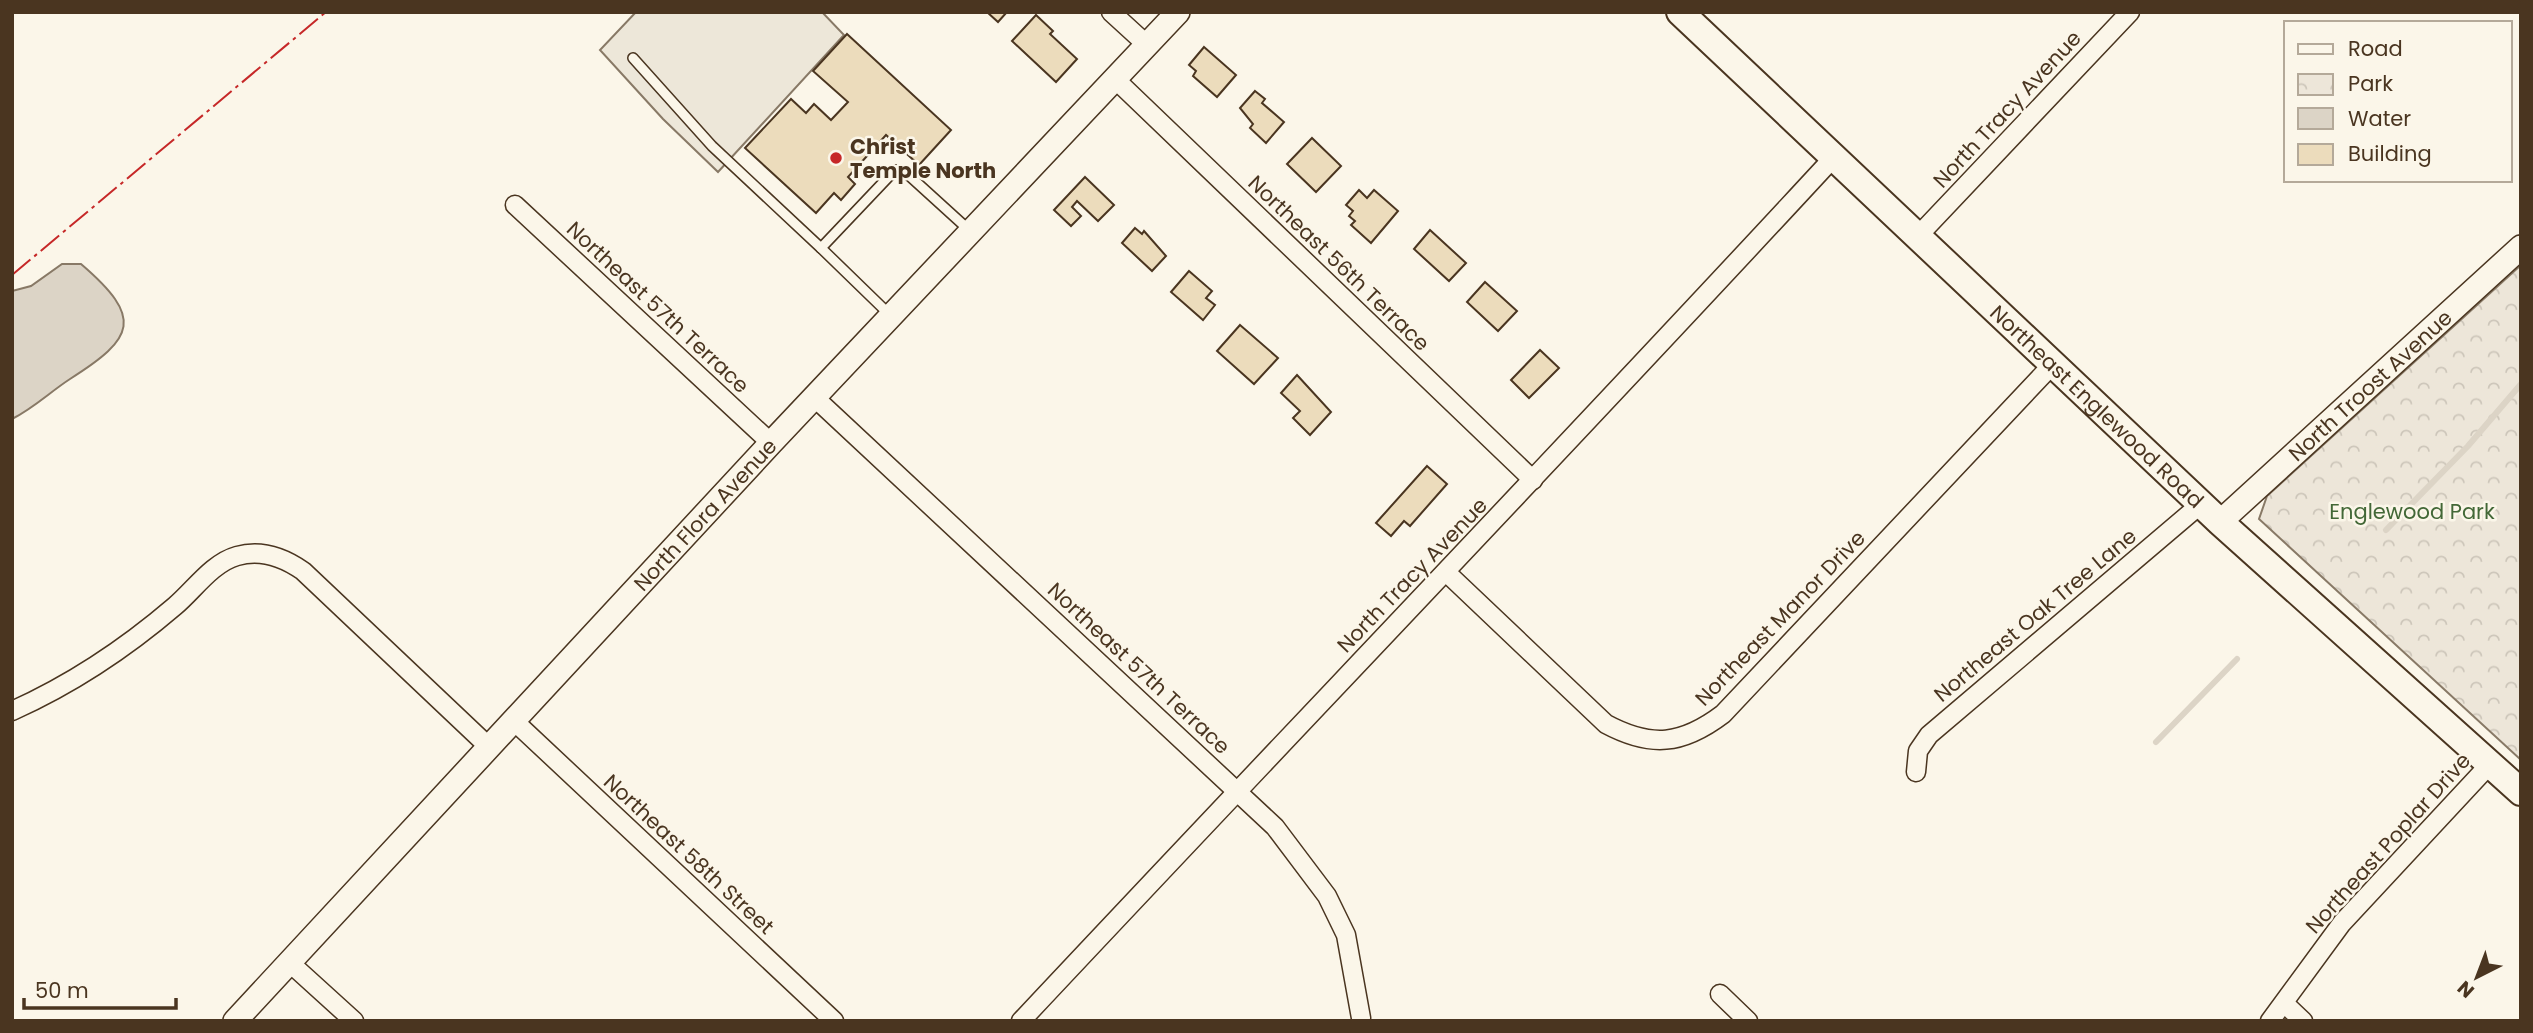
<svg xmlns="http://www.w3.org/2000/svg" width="2533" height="1033" viewBox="0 0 2533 1033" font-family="Poppins,sans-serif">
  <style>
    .park { fill: url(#park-crowns); stroke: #887966; stroke-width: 2 }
    .parking { fill: #ede7d9; stroke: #887966; stroke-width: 2 }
    .water { fill: #dcd4c6; stroke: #887966; stroke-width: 2 }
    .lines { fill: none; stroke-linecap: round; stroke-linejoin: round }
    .stream { stroke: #dcd4c6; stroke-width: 6 }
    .building { fill: #ecdcbc; stroke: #4a3520; stroke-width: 2 }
    .service-casing { stroke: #4a3520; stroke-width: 12 }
    .minor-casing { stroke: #4a3520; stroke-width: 21 }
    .tertiary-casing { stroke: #4a3520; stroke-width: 26 }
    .secondary-casing { stroke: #4a3520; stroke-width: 30 }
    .service { stroke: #fbf6e9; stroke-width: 9 }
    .minor { stroke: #fbf6e9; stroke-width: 18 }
    .tertiary { stroke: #fbf6e9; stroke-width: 23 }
    .secondary { stroke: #fbf6e9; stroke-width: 26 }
    .power { stroke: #c62828; stroke-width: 2; stroke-dasharray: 24 5 3.5 5; stroke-linecap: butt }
    .poi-dot { fill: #c62828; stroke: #fbf6e9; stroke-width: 2.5 }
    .labels { text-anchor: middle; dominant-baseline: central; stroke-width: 5; stroke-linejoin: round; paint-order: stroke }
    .street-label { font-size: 21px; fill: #4a3520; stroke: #fbf6e9 }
    .poi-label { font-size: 21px; font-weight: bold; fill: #4a3520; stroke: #fbf6e9; text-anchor: start }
    .park-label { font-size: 21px; fill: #436837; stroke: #fbf6e9 }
  </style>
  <defs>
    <pattern id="park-crowns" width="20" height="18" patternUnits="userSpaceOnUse" patternTransform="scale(1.75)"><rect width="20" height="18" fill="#ede6d9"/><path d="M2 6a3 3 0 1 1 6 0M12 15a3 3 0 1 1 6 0" fill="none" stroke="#cdc6ba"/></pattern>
  </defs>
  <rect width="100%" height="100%" fill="#fbf6e9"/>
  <polygon class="park" points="2521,265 2521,760 2259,519 2267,496"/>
  <polygon class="parking" points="636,12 822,12 844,35 718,172 663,119 600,50"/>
  <path class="water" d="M62 264H81C144 318 135 338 70 379 50 392 34 408 12 419V291L31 286Z"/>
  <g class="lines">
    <g class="stream">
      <polyline points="2386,530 2468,446 2521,384"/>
      <polyline points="2156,742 2237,659"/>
    </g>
  </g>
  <g class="building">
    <polygon points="987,12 1007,12 998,22"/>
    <polygon points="1036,15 1053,31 1050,34 1077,59 1056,82 1012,41"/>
    <polygon points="847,34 951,130 919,165 886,135 848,177 855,184 841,200 834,193 816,213 745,148 791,99 806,113 814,104 831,120 848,102 813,71"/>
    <polygon points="1204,47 1236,75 1217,97 1193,76 1196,71 1189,65"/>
    <polygon points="1255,91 1265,99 1262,103 1284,122 1266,143 1250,128 1253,124 1240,108"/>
    <polygon points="1312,138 1341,166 1316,192 1287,164"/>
    <polygon points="1085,177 1114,205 1098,221 1077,201 1072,207 1081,216 1071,226 1054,210"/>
    <polygon points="1359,190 1367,198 1374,190 1398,211 1371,243 1351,225 1355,221 1349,216 1353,211 1346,205"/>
    <polygon points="1135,228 1142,234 1144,231 1166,256 1152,271 1122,243"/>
    <polygon points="1430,230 1466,263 1449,281 1414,249"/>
    <polygon points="1189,271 1212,291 1206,298 1215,305 1203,320 1171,292"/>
    <polygon points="1485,282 1517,311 1498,331 1467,302"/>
    <polygon points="1240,325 1278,358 1254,384 1217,351"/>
    <polygon points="1540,350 1559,368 1529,398 1511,380"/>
    <polygon points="1297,375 1331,412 1310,435 1293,418 1300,411 1281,393"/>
    <polygon points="1427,466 1447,484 1410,526 1404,521 1391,536 1376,523"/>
  </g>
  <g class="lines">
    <g class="service-casing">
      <g id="service">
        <polyline points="633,58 712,146 821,248"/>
        <polyline points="891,316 821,248 895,170 903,170 969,230"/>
      </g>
    </g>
    <g class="minor-casing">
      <g id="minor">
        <polyline points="1111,12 1146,44"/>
        <polyline points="1114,78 1533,480"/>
        <polyline points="515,205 771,443"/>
        <polyline points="1917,237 2130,12"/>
        <polyline points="814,397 1275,827 1327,896 1346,935 1361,1018"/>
        <path d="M1447 573 1606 724C1651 748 1682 745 1723 714L2052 365"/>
        <path d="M12 711C70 685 126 648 175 606 194 590 212 563 237 556 261 549 283 557 303 571L489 747"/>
        <polyline points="513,720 834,1021"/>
        <polyline points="1916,772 1918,751 1929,735 2201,504"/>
        <polyline points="289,962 354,1021"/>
        <polyline points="1720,994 1748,1021"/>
        <polyline points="2284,1003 2303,1021"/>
        <path d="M1021 1021C1291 733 1565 448 1833 158"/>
        <polyline points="2270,1021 2342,923 2490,764"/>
      </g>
    </g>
    <g class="tertiary-casing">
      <g id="tertiary">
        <path id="s1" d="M2220 522 2521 247"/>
        <path id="s2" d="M235 1021 771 443 1178 12"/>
      </g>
    </g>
    <g class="secondary-casing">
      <g id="secondary">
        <path id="s3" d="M1680 12 2220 522 2521 792"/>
      </g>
    </g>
    <use href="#service" class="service"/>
    <use href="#minor" class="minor"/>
    <use href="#tertiary" class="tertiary"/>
    <use href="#secondary" class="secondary"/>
    <polyline class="power" points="12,275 326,12"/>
  </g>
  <circle class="poi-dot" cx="836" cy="158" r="7"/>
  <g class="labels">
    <g class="street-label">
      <text transform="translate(2007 109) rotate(-47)">North Tracy Avenue</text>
      <text transform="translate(1339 263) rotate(44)">Northeast 56th Terrace</text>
      <text transform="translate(658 307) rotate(43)">Northeast 57th Terrace</text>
      <text stroke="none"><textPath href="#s1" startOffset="203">North Troost Avenue</textPath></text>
      <text stroke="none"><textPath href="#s3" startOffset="574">Northeast Englewood Road</textPath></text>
      <text stroke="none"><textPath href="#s2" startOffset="691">North Flora Avenue</textPath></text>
      <text transform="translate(1412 575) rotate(-46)">North Tracy Avenue</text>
      <text transform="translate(2035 615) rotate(-40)">Northeast Oak Tree Lane</text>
      <text transform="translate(1780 618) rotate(-46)">Northeast Manor Drive</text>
      <text transform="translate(1139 668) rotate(43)">Northeast 57th Terrace</text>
      <text transform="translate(2388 843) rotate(-48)">Northeast Poplar Drive</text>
      <text transform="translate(689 854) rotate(43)">Northeast 58th Street</text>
    </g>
    <g class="poi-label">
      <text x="850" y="146">Christ<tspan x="850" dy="24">Temple North</tspan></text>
    </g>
    <g class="park-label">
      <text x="2412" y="511">Englewood Park</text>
    </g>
  </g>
  <rect width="2533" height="1033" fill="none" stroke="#4a3520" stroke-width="28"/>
  <rect x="2284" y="21" width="228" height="161" fill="#fbf6e9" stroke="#b4a999" stroke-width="2"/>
  <rect x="2298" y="44" width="35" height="10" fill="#fbf6e9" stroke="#b4a999" stroke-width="2"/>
  <text x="2348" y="56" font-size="21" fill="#4a3520">Road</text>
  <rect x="2298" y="74" width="35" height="21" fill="url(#park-crowns)" stroke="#b4a999" stroke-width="2"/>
  <text x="2348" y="91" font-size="21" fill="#4a3520">Park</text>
  <rect x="2298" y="108" width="35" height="21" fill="#dcd4c6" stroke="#b4a999" stroke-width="2"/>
  <text x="2348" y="126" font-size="21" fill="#4a3520">Water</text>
  <rect x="2298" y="144" width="35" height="21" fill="#ecdcbc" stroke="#b4a999" stroke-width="2"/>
  <text x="2348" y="161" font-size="21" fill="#4a3520">Building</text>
  <g transform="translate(2477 977) rotate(222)" stroke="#fbf6e9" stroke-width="5" paint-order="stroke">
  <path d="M0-5L12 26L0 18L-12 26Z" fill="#4a3520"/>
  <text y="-10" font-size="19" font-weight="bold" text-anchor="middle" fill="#4a3520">N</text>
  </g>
  <path d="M24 998v10h152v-10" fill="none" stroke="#4a3520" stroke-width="3.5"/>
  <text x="35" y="998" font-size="21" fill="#4a3520" stroke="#fbf6e9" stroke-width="5" paint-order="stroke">50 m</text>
</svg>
